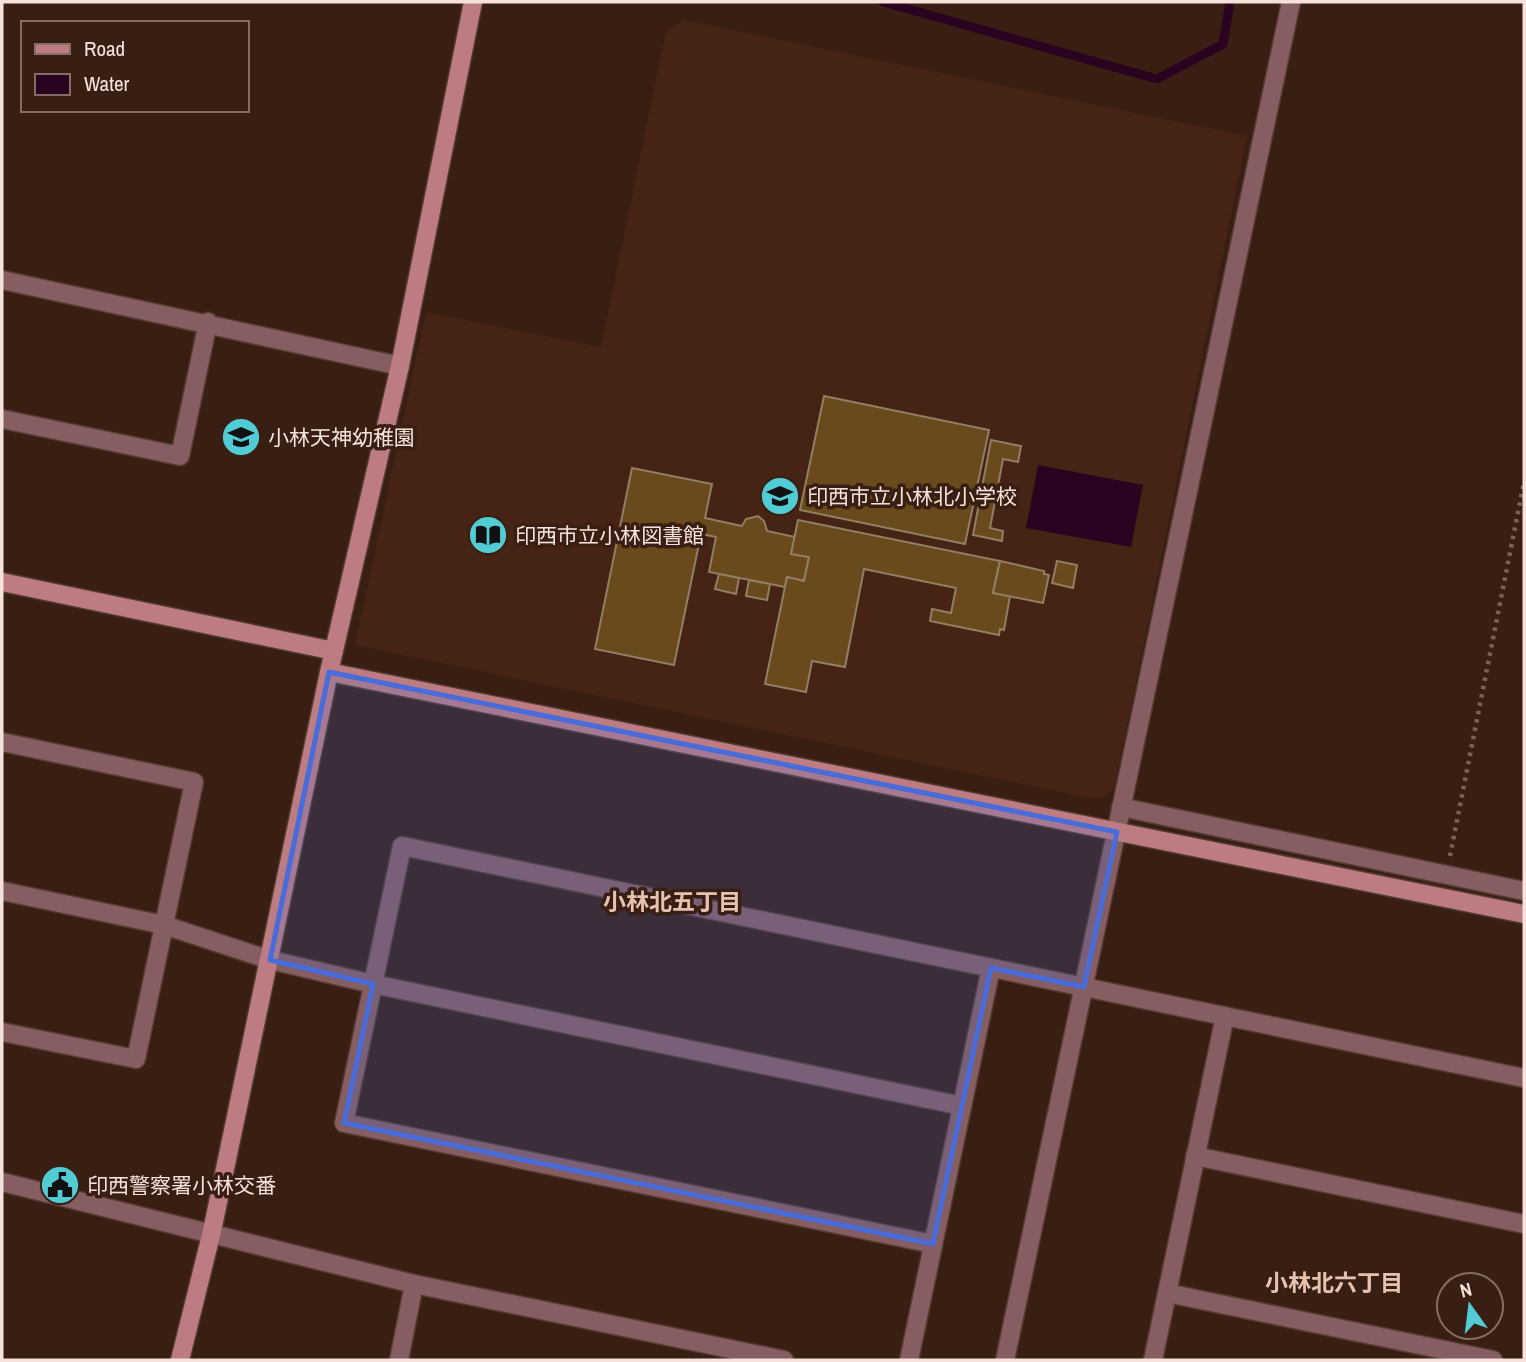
<svg xmlns="http://www.w3.org/2000/svg" width="1526" height="1362" viewBox="0 0 1526 1362" font-family="'Archivo Narrow','Noto Sans JP',sans-serif">
  <style>
    .built { fill: #452415 }
    .water { fill: #29031f }
    .lines { fill: none; stroke-linecap: round; stroke-linejoin: round }
    .stream { stroke: #29031f; stroke-width: 9 }
    .building { fill: #684a1d; stroke: #917e63; stroke-width: 2 }
    .street-casing { stroke: #533a2f; stroke-width: 21 }
    .secondary-casing { stroke: #533a2f; stroke-width: 21 }
    .path { stroke: #796257; stroke-width: 4.5; stroke-dasharray: 3.5 5; stroke-linecap: butt }
    .street { stroke: #865d61; stroke-width: 18 }
    .secondary { stroke: #bd7b82; stroke-width: 18 }
    .marked { fill: #486cd9; fill-opacity: 0.2; stroke: #486cd9; stroke-width: 5; stroke-linejoin: round }
    .labels { text-anchor: middle; dominant-baseline: central; stroke-width: 7; stroke-linejoin: round; paint-order: stroke }
    .poi-label { font-size: 21px; fill: #f5e3db; stroke: #391f13; text-anchor: start }
    .neighbourhood-label { font-size: 23px; font-weight: bold; fill: #e5c1b2; stroke: #391f13 }
  </style>
  <rect width="100%" height="100%" fill="#391f13"/>
  <polygon class="built" points="684,20 1247,136 1114,789 1104,797 1089,798 355,645 426,312 601,347 666,31"/>
  <polygon class="water" points="1038,465 1143,485 1131,547 1026,528"/>
  <g class="lines">
    <polyline class="stream" points="883,2 1157,79 1223,44 1230,2"/>
  </g>
  <g class="building">
    <polygon points="824,396 989,430 965,544 800,510"/>
    <polygon points="991,440 1021,446 1018,462 1003,459 990,528 1003,531 1002,541 973,535"/>
    <polygon points="632,468 712,484 705,518 742,526 746,519 758,516 764,521 767,531 795,537 791,554 809,557 804,581 787,577 785,587 709,572 716,537 701,534 674,665 595,649"/>
    <polygon points="798,520 1000,561 993,593 1010,596 1004,630 1000,629 999,635 930,621 932,609 951,613 956,588 864,569 845,667 812,661 806,692 765,684 787,577 804,581 809,557 791,554"/>
    <polygon points="1000,561 1044,571 1044,574 1049,575 1043,603 993,593"/>
    <polygon points="1057,561 1077,565 1073,588 1052,583"/>
    <polygon points="719,574 739,578 736,594 715,589"/>
    <polygon points="749,580 770,584 767,600 746,596"/>
  </g>
  <g class="lines">
    <g class="street-casing">
      <g id="street">
        <polyline points="2,280 400,366"/>
        <polyline points="2,419 180,456 208,322"/>
        <polyline points="2,742 194,782 136,1059 2,1032"/>
        <polyline points="1121,807 1524,891"/>
        <polyline points="2,891 164,925 270,960 373,984 962,1106"/>
        <polyline points="1195,1156 1524,1224"/>
        <polyline points="2,1182 414,1284 784,1360"/>
        <polyline points="933,1244 344,1123 402,846 1524,1078"/>
        <polyline points="1167,1293 1493,1360"/>
        <polyline points="399,1360 414,1284"/>
        <polyline points="909,1360 991,968"/>
        <polyline points="1005,1360 1291,2"/>
        <polyline points="1153,1360 1225,1016"/>
      </g>
    </g>
    <g class="secondary-casing">
      <g id="secondary">
        <polyline points="2,582 334,651"/>
        <polyline points="329,672 1524,914"/>
        <polyline points="180,1360 212,1231 329,672 400,366 473,2"/>
      </g>
    </g>
    <polyline class="path" points="1450,856 1524,482"/>
    <use href="#street" class="street"/>
    <use href="#secondary" class="secondary"/>
  </g>
  <path class="marked" d="M329 672 1117 832 1084 987 991 968 933 1244 344 1123 373 984 270 960Z"/>
  <defs>
    <g id="school-disc" transform="scale(2.0125)"><circle r="9.5" fill="#51ccd4" stroke="#391f13"/><path d="M0-5L7-2L0 1L-7-2ZM-4 1L0 2.5L4 1V4Q0 6-4 4Z" fill="#111"/></g>
    <g id="library-disc" transform="scale(2.0125)"><circle r="9.5" fill="#51ccd4" stroke="#391f13"/><path d="M-6-4Q-3-5.5-.7-3.5V5Q-3 3-6 4ZM6-4Q3-5.5 .7-3.5V5Q3 3 6 4Z" fill="#111"/></g>
    <g id="civic-disc" transform="scale(2.0125)"><circle r="9.5" fill="#51ccd4" stroke="#391f13"/><path d="M-.6-6.5H3V-4.5H.6V-3L4-1V1h2V6H-6V1h2V-1L-.6-3ZM-1.2 2.5V6h2.4V2.5Z" fill="#111"/></g>
  </defs>
  <g fill-rule="evenodd">
    <use href="#school-disc" x="241" y="437"/>
    <use href="#school-disc" x="780" y="496"/>
    <use href="#library-disc" x="488" y="535"/>
    <use href="#civic-disc" x="60" y="1185"/>
  </g>
  <g class="labels">
    <g class="poi-label">
      <text x="268" y="437">小林天神幼稚園</text>
      <text x="807" y="496">印西市立小林北小学校</text>
      <text x="515" y="535">印西市立小林図書館</text>
      <text x="87" y="1185">印西警察署小林交番</text>
    </g>
    <g class="neighbourhood-label">
      <text x="672" y="901">小林北五丁目</text>
      <text x="1334" y="1282">小林北六丁目</text>
    </g>
  </g>
  <rect width="1526" height="1362" fill="none" stroke="#f5e3db" stroke-width="7"/>
  <rect x="21" y="21" width="228" height="91" fill="#391f13" stroke="#846d63" stroke-width="2"/>
  <rect x="35" y="44" width="35" height="10" fill="#bd7b82" stroke="#846d63" stroke-width="2"/>
  <text x="84" y="56" font-size="21" fill="#f5e3db">Road</text>
  <rect x="35" y="74" width="35" height="21" fill="#29031f" stroke="#846d63" stroke-width="2"/>
  <text x="84" y="91" font-size="21" fill="#f5e3db">Water</text>
  <g transform="translate(1470 1306) rotate(346)"><circle r="33" fill="#391f13" stroke="#846d63" stroke-width="2"/>
  <path d="M0-5L12 26L0 18L-12 26Z" fill="#51ccd4"/>
  <text y="-10" font-size="19" font-weight="bold" text-anchor="middle" fill="#f5e3db">N</text>
  </g>
</svg>
